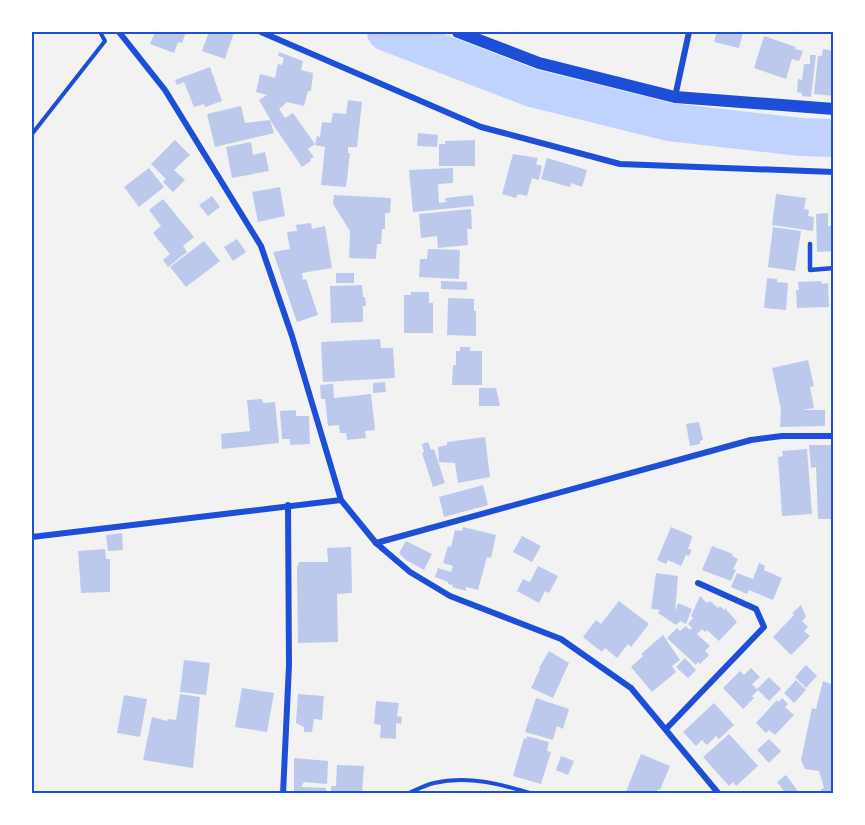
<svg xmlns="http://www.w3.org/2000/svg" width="865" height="825" viewBox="0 0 865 825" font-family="Lato,sans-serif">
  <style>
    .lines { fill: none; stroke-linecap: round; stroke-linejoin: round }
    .river { stroke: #bfd3fe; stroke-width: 38 }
    .building { fill: #bdc9ec }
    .path { stroke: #1d4ed8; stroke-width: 4 }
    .service { stroke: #1d4ed8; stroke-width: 4.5 }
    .minor { stroke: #1d4ed8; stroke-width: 6 }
    .secondary { stroke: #1d4ed8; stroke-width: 12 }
    .neatline { fill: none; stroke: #1d4ed8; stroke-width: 2 }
  </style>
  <rect width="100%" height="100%" fill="#f2f2f2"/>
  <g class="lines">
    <polyline class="river" points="386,32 532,88 669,122 801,137 834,138"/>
  </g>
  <g class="building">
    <polygon points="155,32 186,32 182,43 178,42 174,53 150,44"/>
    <polygon points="209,32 234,32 225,59 202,51"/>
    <polygon points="717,32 743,32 739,48 714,42"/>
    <polygon points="764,36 796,47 795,49 803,51 799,61 792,59 786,79 754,68"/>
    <polygon points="823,49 834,51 834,96 814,94 818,56 822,56"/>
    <polygon points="279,52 303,61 301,70 313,73 311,91 308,91 304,106 287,102 279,109 285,118 293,113 315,144 308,149 314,157 310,159 311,161 302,167 274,126 259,100 267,95 256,92 260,74 275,78 278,64 282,65 284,58 278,56"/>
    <polygon points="810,55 816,55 811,97 802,96 802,93 797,92 798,79 802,80 804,64 810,64"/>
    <polygon points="210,67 222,101 205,107 204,104 194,107 184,82 177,85 175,80"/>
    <polygon points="348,100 362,102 357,147 348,147 348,153 350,153 346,187 321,185 325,147 315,145 317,136 320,137 322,122 331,123 333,113 346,114"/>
    <polygon points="241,106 245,123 270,120 274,133 215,147 207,114"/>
    <polygon points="418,133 438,135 437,147 417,146"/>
    <polygon points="175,140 190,155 174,170 185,180 173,192 163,182 166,179 151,164"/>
    <polygon points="475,140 475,166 439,166 439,144 445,144 445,141"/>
    <polygon points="251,142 253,155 265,152 269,171 232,178 226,147"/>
    <polygon points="513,154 538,158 536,164 542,166 539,180 532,178 527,196 518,194 516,198 502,194"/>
    <polygon points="547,158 587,170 582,187 571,183 570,187 541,179"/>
    <polygon points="149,168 164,187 139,207 124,187"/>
    <polygon points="453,168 453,183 438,184 439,203 446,202 445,198 473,195 474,206 413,212 409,170"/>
    <polygon points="280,187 285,216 258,222 252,192"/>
    <polygon points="776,194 806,198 804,209 809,210 808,216 814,217 813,231 772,225"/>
    <polygon points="334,195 391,198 390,213 385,213 385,229 382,229 381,244 377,244 376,259 349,258 350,231 333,204"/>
    <polygon points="212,196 220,207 208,216 199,205"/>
    <polygon points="163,199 194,237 183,246 187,252 168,267 163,260 170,254 153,233 161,226 149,210"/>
    <polygon points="471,209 472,229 467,229 468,245 438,248 437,236 421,238 419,214"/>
    <polygon points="828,213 828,226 834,226 833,251 817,252 816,214"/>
    <polygon points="311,223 312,229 325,226 332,268 302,273 303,280 306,279 318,315 297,322 273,252 290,249 287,232 297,231 296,225"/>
    <polygon points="773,227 801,231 795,271 768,267"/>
    <polygon points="237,239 246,252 233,261 224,247"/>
    <polygon points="204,241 220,261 186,287 170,267"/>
    <polygon points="428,249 460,250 459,279 419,277 420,259 427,259"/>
    <rect x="336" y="273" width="18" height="10"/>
    <polygon points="767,278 777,279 777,282 788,283 786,310 764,308"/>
    <polygon points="441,281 467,282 467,290 441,289"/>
    <polygon points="821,281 822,284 828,283 829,307 797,308 796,290 799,290 798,282"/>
    <polygon points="362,285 363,297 365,297 366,306 363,306 363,322 331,323 330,286"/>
    <polygon points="411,292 429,292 429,303 433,303 433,333 404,333 404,295 411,295"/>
    <polygon points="448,298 474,299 474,311 476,311 476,336 447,335"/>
    <polygon points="380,339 381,348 393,348 395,378 323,382 321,342"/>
    <polygon points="460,347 470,347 470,351 482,351 482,385 452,385 453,365 456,365 456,351 460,351"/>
    <polygon points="808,360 814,386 810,387 814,408 802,410 825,410 825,426 780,427 781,409 772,368"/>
    <polygon points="385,382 386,392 373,393 373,383"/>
    <polygon points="333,384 334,398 371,394 375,430 365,431 366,438 347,440 346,433 340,433 339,425 328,426 325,399 321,399 320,385"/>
    <polygon points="479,388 496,388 500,406 479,406"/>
    <polygon points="262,399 263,403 275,402 279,443 222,449 221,434 250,431 247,400"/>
    <polygon points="296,410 296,416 309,416 310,444 290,445 290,439 282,439 280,411"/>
    <polygon points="699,422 703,440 700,441 700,444 690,446 686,424"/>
    <polygon points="485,437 490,477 458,483 455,463 439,462 438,447 447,445 447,442"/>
    <polygon points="428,442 431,450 434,449 445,483 433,487 422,453 424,452 422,444"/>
    <polygon points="809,445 834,445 834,519 818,519 816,467 811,468"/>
    <polygon points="807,449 812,514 782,516 778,457 783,456 782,451"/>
    <polygon points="483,485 488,505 444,517 439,497"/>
    <polygon points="463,527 496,535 491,558 487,557 478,590 466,587 466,591 452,587 453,585 448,584 448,582 435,577 438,568 451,572 453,566 443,563 448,546 451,547 455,530 462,531"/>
    <polygon points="671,527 692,536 692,538 688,549 692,550 689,556 686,555 681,566 668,560 666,564 657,560"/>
    <polygon points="122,533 123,550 108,551 106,535"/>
    <polygon points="522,536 541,546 532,562 513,552"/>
    <polygon points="406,541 432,554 424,570 406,560 399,553"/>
    <polygon points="712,546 733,554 732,556 738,559 733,569 736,570 731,581 702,570"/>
    <polygon points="351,547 352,593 337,594 338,642 298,643 297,568 299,562 328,562 327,548"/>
    <polygon points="105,549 106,559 110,559 110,592 81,593 78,551"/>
    <polygon points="759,563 765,566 764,570 782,578 773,600 749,590 747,594 731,587 737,573 753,579"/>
    <polygon points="538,566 558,576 549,593 545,591 539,603 517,591 523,579 530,582"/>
    <polygon points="656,573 678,576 675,612 678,603 692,609 686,624 680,621 676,625 658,613 660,610 651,609"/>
    <polygon points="700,596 707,603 710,601 718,608 720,606 724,610 725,608 737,622 719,641 707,630 705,632 702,629 697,634 710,646 705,651 709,655 700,664 698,662 696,665 667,638 677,628 680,631 686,626 690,630 692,628 688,624 693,618 691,616"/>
    <polygon points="619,601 649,624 631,647 628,644 617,658 605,648 602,652 583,637 596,620 601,624"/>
    <polygon points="801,605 806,617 802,621 808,627 804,631 810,636 791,655 773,637 794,615 792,613"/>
    <polygon points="663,635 680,660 672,666 676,672 652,692 631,667 643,656 641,654"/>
    <polygon points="549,651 569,663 553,698 531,688 540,669 539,668"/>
    <polygon points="685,658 696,670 688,678 676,667"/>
    <polygon points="184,660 210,663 206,695 180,692"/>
    <polygon points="806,665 817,676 806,688 795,677"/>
    <polygon points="751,668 760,677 752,684 758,690 752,696 754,698 743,709 723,688 740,671 744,675"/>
    <polygon points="769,677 781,689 769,701 757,689"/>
    <polygon points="796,680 806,690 794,703 784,693"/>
    <polygon points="823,681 831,684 834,690 834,794 822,794 821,789 824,788 819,771 805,769 801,760 812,708 816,709"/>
    <polygon points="242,688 274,693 267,732 235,727"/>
    <polygon points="180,694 200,697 193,768 143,760 152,717 167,721 168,719 176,720"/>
    <polygon points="298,694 324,696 322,720 314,719 312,732 304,732 304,727 296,723"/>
    <polygon points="124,695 147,699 140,737 117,733"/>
    <polygon points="536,698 569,709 563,729 557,726 553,740 525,732"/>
    <polygon points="782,698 788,704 785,707 794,715 775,735 769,730 766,733 756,723 777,700 779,702"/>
    <polygon points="376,701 399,703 397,716 402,717 401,724 396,723 396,739 380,738 381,725 374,724"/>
    <polygon points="714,703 734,725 719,739 716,736 707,745 702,740 696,746 683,732"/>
    <polygon points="729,734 758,766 736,786 733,782 729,786 703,757"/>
    <polygon points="527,736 549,742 547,751 551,752 541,784 513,776 524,738 527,739"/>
    <polygon points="769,739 781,751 769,763 757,750"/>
    <polygon points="641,754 670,766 660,790 658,789 656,794 625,794"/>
    <polygon points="561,756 574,761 568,775 556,770"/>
    <polygon points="294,758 328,761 327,784 304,782 301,787 326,788 326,794 294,794"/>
    <polygon points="337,765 364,766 362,794 331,794 331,786 336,786"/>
    <polygon points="786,775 800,794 786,794 777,782"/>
  </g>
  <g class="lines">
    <g class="path">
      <polyline points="32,134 105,41 100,32"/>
      <path d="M407 794C416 790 425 785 434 783 468 775 501 784 533 794"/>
    </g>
    <polyline class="service" points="810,244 810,270 834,268"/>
    <g class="minor">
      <polyline points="119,32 165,90 261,246 292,336 341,500 376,543 410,572 450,596 561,639 631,688 719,794"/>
      <polyline points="261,32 481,127 620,164 834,172"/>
      <polyline points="675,97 689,32"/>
      <polyline points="32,537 341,500"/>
      <polyline points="376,543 751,440 782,436 834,436"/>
      <polyline points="666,729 764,627 756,609 698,583"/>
      <polyline points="283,794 289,665 288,505"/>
    </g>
    <polyline class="secondary" points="458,32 539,63 675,97 834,109"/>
  </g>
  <rect width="865" height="825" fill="none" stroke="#ffffff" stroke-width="66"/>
  <rect x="33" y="33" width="799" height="759" class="neatline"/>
</svg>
